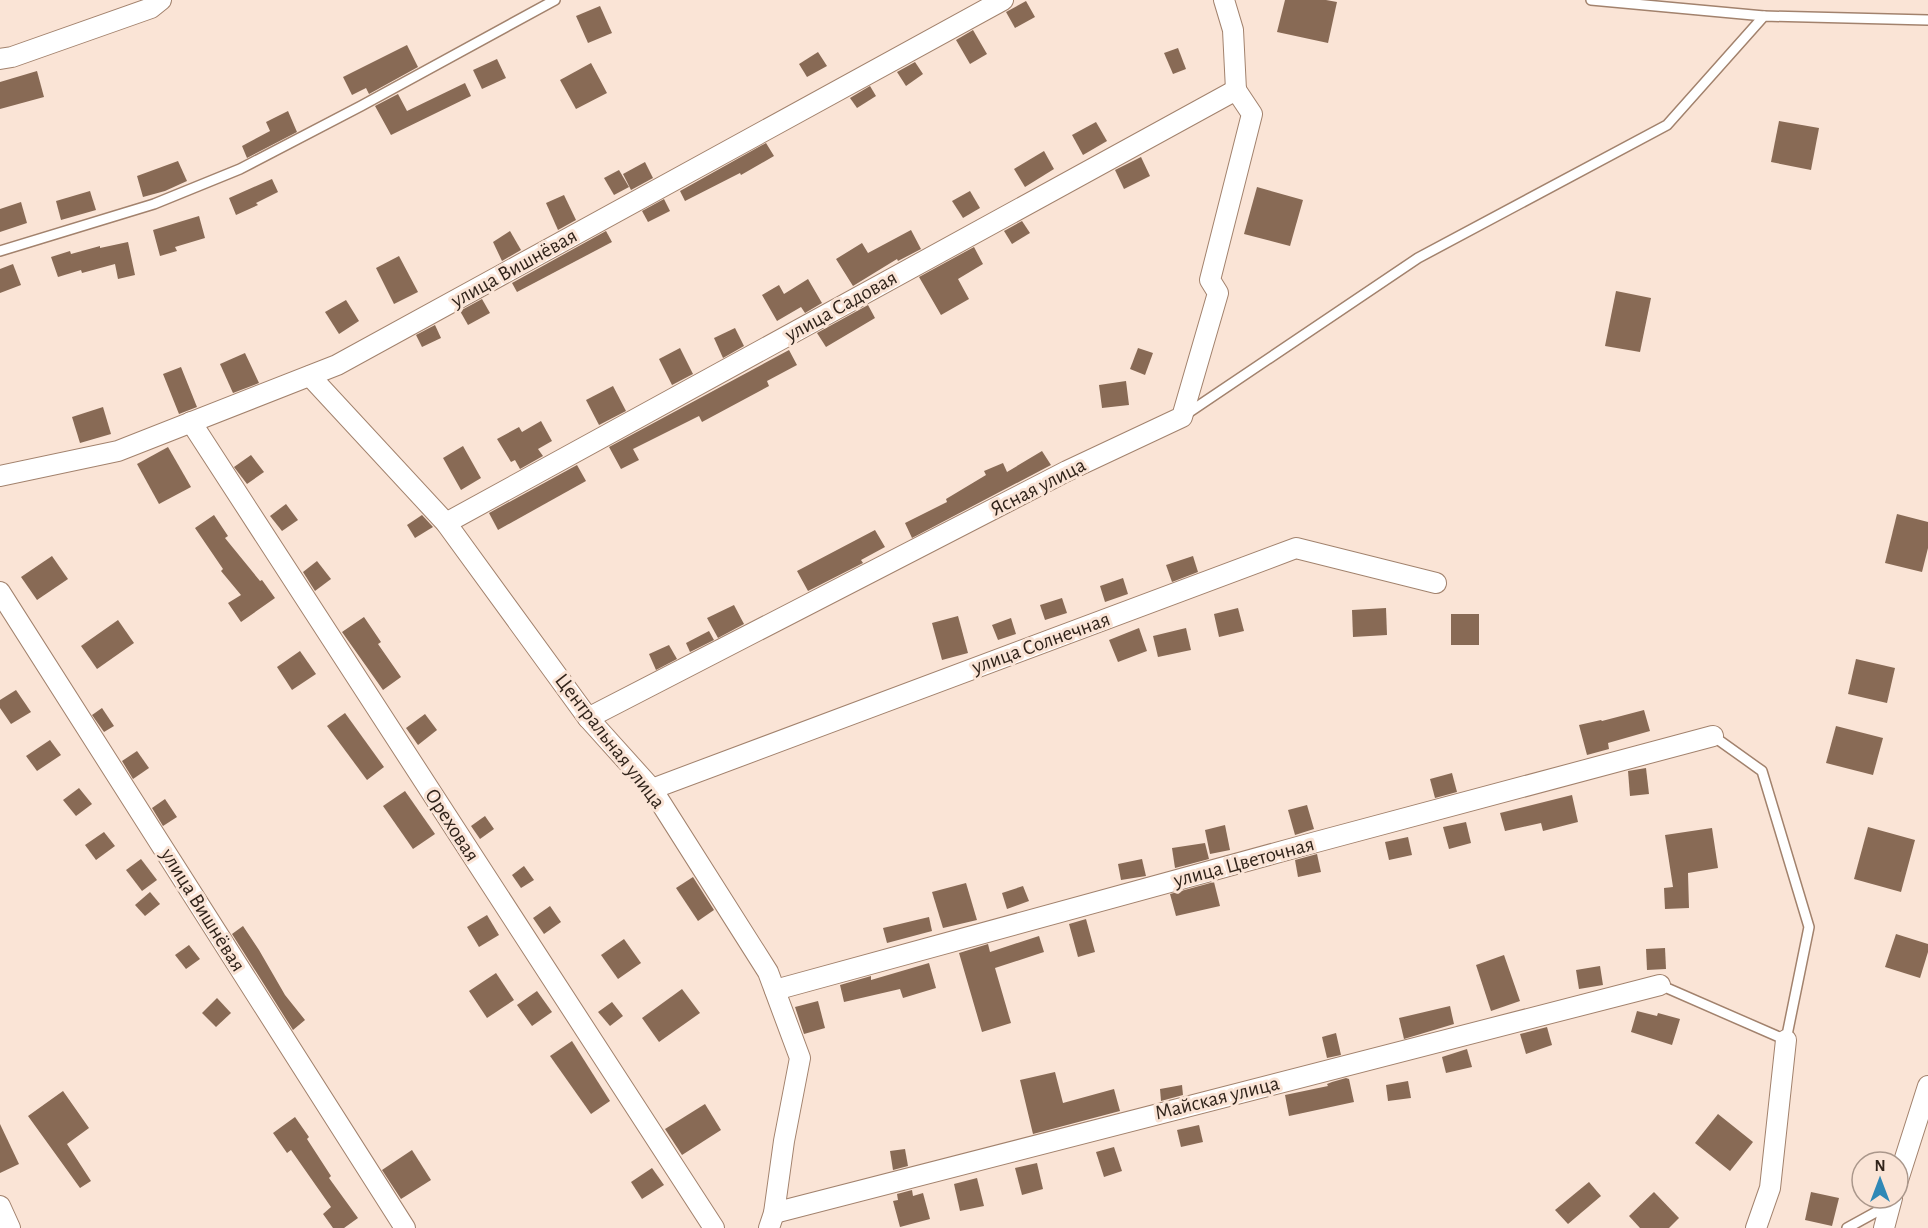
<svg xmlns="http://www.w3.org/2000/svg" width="1928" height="1228" viewBox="0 0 1928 1228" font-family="'Alegreya Sans',sans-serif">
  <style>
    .building { fill: #886a55 }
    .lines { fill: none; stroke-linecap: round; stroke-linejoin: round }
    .service-casing { stroke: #a2826d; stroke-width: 12 }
    .minor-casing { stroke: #a2826d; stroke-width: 22 }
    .service { stroke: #fff; stroke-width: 9 }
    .minor { stroke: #fff; stroke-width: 20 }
    .labels { text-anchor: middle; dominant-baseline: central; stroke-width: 6; stroke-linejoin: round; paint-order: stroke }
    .street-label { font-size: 21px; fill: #31241b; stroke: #fae4d6 }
  </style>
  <rect width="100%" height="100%" fill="#fae4d6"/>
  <g class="building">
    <polygon points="1285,0 1326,0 1337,2 1328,43 1277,32"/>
    <polygon points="1026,1 1035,17 1015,28 1006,12"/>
    <polygon points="600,6 612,33 588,43 576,16"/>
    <polygon points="973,30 987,54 970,64 956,40"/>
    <polygon points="407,45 418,67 369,94 366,88 352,95 343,77"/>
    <polygon points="1178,48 1186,69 1173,74 1164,53"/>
    <polygon points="818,52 827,66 807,77 799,64"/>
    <polygon points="497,59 506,78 482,89 473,70"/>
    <polygon points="915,62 923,74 906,86 897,72"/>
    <polygon points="591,63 607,93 576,109 560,80"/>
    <polygon points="37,71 44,97 0,109 0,82"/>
    <polygon points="465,83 471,96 391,135 375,106 398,94 407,111"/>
    <polygon points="870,86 876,96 857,108 850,98"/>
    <polygon points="288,111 297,132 247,158 242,146 270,131 266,122"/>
    <polygon points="1779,121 1819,128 1811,170 1771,162"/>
    <polygon points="1096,122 1107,141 1083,155 1072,135"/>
    <polygon points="766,143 774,156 741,175 740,173 685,201 680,191"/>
    <polygon points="1044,151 1054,169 1025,187 1014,169"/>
    <polygon points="1141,157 1150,176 1124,189 1115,170"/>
    <polygon points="178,161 187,181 165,191 143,197 137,176"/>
    <polygon points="645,162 653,178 631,190 623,174"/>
    <polygon points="619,170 629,187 614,195 604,178"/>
    <polygon points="272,179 278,192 256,203 258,205 236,215 229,198"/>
    <polygon points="1257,187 1303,200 1290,246 1244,234"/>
    <polygon points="90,191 96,210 61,220 56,201"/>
    <polygon points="970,191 980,208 963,218 952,201"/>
    <polygon points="564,195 576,220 558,230 546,203"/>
    <polygon points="664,199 670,211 648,222 642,211"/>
    <polygon points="21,202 27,223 0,232 0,209"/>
    <polygon points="199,216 205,238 175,247 177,251 160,256 153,230"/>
    <polygon points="1022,221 1030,233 1012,244 1004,231"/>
    <polygon points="911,230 921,249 898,261 897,259 853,286 836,259 862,243 868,253"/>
    <polygon points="510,231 521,250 502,261 493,242"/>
    <polygon points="606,231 612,242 517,292 512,283"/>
    <polygon points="128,242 135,275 118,279 115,264 82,273 81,270 58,277 51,257 70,251 71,254 100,246 100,248"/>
    <polygon points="974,247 983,264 958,279 969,299 941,315 919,277"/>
    <polygon points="399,256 418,292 394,304 376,268"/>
    <polygon points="13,264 21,285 0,293 0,269"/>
    <polygon points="808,279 822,303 805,313 801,307 777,321 762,295 779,285 784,294"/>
    <polygon points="1616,291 1651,298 1640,352 1605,346"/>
    <polygon points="482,299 490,313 468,325 460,311"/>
    <polygon points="346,300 359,321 339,334 325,312"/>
    <polygon points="868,305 875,318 826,347 817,333"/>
    <polygon points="435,325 441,338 422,347 416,335"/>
    <polygon points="735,328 744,346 723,358 714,338"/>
    <polygon points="680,348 693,374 672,385 659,359"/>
    <polygon points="1138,348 1153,353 1145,375 1130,369"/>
    <polygon points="789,350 797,365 767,381 769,386 702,422 699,416 633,449 639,460 621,469 609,447"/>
    <polygon points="245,353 259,383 233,393 220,364"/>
    <polygon points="181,367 197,407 179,414 163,374"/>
    <polygon points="1126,381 1129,405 1102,408 1099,385"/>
    <polygon points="613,386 626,411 599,425 586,400"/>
    <polygon points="103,407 111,434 80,443 72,417"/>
    <polygon points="541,421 552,441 538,449 543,456 520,469 515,460 511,462 497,439 519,427 522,432"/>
    <polygon points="463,446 481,478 461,490 443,458"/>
    <polygon points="168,447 191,487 159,504 137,464"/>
    <polygon points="1042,451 1051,465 912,538 905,523 947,502 946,499 986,475 984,471 1003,463 1007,472"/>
    <polygon points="251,455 264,472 247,484 234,467"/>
    <polygon points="577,465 586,481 498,530 489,513"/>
    <polygon points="286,504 298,520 282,531 270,516"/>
    <polygon points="1897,514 1928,522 1928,548 1922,572 1885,563"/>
    <polygon points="214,515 228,536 225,538 260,581 262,580 275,598 241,622 228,603 241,595 221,571 223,569 195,528"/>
    <polygon points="422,515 433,527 415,538 407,525"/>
    <polygon points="875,530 885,547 861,560 863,563 808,591 797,571"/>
    <polygon points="52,556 68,579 37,600 21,577"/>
    <polygon points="1193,556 1198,572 1172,582 1166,565"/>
    <polygon points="317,561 331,579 315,591 303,572"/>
    <polygon points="1123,578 1128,594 1105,602 1100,586"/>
    <polygon points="1062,598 1067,613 1045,620 1040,605"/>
    <polygon points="734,605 744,624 718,638 707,618"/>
    <polygon points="1238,608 1244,631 1219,637 1214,614"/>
    <polygon points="1386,608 1387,635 1353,637 1352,610"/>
    <rect x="1451" y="614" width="28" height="31"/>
    <polygon points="958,616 968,653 942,660 932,623"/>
    <polygon points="364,617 381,642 378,644 401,677 383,690 342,632"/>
    <polygon points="1011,618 1016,634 998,640 992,625"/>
    <polygon points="118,620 134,643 97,669 81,646"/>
    <polygon points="1139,628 1147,651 1118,662 1109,640"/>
    <polygon points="1186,628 1191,650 1158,657 1153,636"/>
    <polygon points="709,631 714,640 690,652 686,643"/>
    <polygon points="669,645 677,659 656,670 649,654"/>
    <polygon points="300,651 316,674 292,690 277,667"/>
    <polygon points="1856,659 1895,668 1887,703 1848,694"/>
    <polygon points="16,690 31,712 11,724 0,708 0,700"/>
    <polygon points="102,708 114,726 104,732 92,715"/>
    <polygon points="1644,710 1650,731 1608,743 1609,749 1587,755 1579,725 1601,720 1602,721"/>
    <polygon points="345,713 384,767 367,780 327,726"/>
    <polygon points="425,714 437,730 418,745 406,728"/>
    <polygon points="1836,726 1883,738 1873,775 1826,763"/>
    <polygon points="50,740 61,755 37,771 26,756"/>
    <polygon points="137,751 149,768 133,779 122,761"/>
    <polygon points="1646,768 1649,794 1630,796 1628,771"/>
    <polygon points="1452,773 1457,792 1435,798 1430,779"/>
    <polygon points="79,788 92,804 76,816 63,800"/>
    <polygon points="405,791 435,834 413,849 383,806"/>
    <polygon points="1572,795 1578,822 1543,831 1541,823 1505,831 1500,813"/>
    <polygon points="165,799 177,817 163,826 152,808"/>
    <polygon points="1307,805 1314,829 1295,835 1288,810"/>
    <polygon points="485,816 494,829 480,839 471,826"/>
    <polygon points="1466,822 1471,843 1449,849 1443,827"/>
    <polygon points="1225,825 1230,850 1210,854 1205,830"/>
    <polygon points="1868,827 1915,840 1901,892 1854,879"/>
    <polygon points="1712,828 1718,868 1688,873 1689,908 1665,909 1664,888 1673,887 1665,835"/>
    <polygon points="104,832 115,846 96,860 85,845"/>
    <polygon points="1408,837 1412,855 1389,860 1385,842"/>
    <polygon points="1205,843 1209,859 1175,868 1172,848"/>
    <polygon points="1317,854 1321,872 1298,877 1295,860"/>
    <polygon points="141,859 157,880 142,891 126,870"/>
    <polygon points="1142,859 1146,876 1121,880 1118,864"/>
    <polygon points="524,866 534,880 521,888 512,875"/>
    <polygon points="693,877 714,910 698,921 676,888"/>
    <polygon points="1214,882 1220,906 1176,916 1170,894"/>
    <polygon points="966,883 977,920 943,928 932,892"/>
    <polygon points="1023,886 1029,901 1007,909 1002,893"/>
    <polygon points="150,892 160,904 145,916 135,905"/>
    <polygon points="550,906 561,922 544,934 533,918"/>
    <polygon points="487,915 499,935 479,947 467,927"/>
    <polygon points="929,917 932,931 887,943 883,928"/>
    <polygon points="1086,919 1095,952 1078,957 1069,924"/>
    <polygon points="243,926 259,950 285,995 305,1020 293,1030 232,934"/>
    <polygon points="1896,934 1928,944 1928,952 1920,978 1885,967"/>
    <polygon points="1039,936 1044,952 995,968 1011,1023 982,1032 959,953 988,944 990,952"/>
    <polygon points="624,939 641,963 618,979 601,955"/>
    <polygon points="189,945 200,959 186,969 175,955"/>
    <polygon points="1665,948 1666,969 1647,970 1646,949"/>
    <polygon points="1504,955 1520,1001 1491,1011 1476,965"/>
    <polygon points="929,963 936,988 903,998 900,989 844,1002 840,985 871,976 871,980"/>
    <polygon points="1600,966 1603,985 1579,989 1576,970"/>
    <polygon points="496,973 514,1000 487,1018 469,991"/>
    <polygon points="682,989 700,1013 659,1042 642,1018"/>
    <polygon points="537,991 552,1012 532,1026 517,1005"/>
    <polygon points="217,998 231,1013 216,1027 202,1013"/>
    <polygon points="818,1001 825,1028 804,1034 795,1007"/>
    <polygon points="612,1002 623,1016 610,1026 598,1012"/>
    <polygon points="1450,1006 1454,1024 1404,1039 1399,1018"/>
    <polygon points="1637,1011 1657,1016 1658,1013 1680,1019 1672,1045 1631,1032"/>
    <polygon points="1547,1027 1552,1045 1526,1054 1520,1034"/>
    <polygon points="1336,1033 1341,1055 1327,1058 1322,1037"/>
    <polygon points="572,1041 610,1101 591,1114 550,1056"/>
    <polygon points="1467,1049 1472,1067 1446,1073 1442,1057"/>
    <polygon points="1055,1072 1063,1103 1114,1089 1120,1111 1033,1134 1020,1080"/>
    <polygon points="1346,1078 1349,1079 1354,1102 1289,1116 1285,1095 1328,1086 1327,1084 1332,1082"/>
    <polygon points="1408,1081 1411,1098 1388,1101 1386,1085"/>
    <polygon points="1182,1085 1183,1095 1161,1101 1160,1089"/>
    <polygon points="63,1091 89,1128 67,1144 91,1181 80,1188 28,1116"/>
    <polygon points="705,1104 721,1130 682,1155 665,1129"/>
    <polygon points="1718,1114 1753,1142 1730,1171 1695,1143"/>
    <polygon points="295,1117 309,1137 307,1139 331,1176 329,1178 358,1218 344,1228 333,1228 323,1214 331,1207 291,1150 287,1153 273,1133"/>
    <polygon points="0,1124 19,1164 0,1173"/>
    <polygon points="1199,1125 1203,1142 1181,1147 1177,1130"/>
    <polygon points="1114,1147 1122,1171 1104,1177 1096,1152"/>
    <polygon points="905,1149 908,1166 893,1170 890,1151"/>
    <polygon points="412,1150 431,1180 401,1199 382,1170"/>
    <polygon points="1037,1163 1043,1189 1022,1195 1015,1168"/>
    <polygon points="652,1168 664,1185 642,1199 631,1182"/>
    <polygon points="977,1178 984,1206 960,1211 954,1184"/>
    <polygon points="1589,1182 1601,1196 1568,1224 1555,1210"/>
    <polygon points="912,1190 913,1196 923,1193 930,1219 900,1227 893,1201 898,1200 897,1194"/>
    <polygon points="1654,1192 1679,1218 1669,1228 1640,1228 1629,1216"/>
    <polygon points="1811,1192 1839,1198 1832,1226 1805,1220"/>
  </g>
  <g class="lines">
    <g class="service-casing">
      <g id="service">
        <polyline points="1591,0 1764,16"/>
        <polyline points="0,251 154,204 240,169 361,106 555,0"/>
        <polyline points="1185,415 1418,258 1667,125 1764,16 1928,20"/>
        <polyline points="1660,985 1786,1040 1809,927 1762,771 1713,736"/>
        <polyline points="1847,1228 1887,1206"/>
      </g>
    </g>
    <g class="minor-casing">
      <g id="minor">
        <polyline points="1224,0 1233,30 1236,90"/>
        <polyline points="0,59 12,57 151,8 161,0"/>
        <polyline points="310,376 446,523 588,718 652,789 768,972 800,1058 784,1141 774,1213 769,1228"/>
        <polyline points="191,422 714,1228"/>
        <polyline points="0,476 118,451 337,365 1003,0"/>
        <polyline points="446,523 1236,90"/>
        <polyline points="0,592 405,1228"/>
        <polyline points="588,718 1067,471 1182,417 1218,293 1210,280 1252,114 1236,90"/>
        <polyline points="652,789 1296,548 1436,583"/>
        <polyline points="775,990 1305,845 1713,736"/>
        <polyline points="1898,1180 1928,1086"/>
        <polyline points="0,1206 10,1228"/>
        <polyline points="774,1213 1660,985"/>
        <polyline points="1756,1228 1770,1188 1786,1040"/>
        <polyline points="1884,1228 1892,1198"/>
      </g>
    </g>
    <use href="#service" class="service"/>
    <use href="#minor" class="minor"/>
  </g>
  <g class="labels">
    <g class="street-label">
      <text transform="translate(514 268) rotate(-29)">улица Вишнёвая</text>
      <text transform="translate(841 306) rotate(-29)">улица Садовая</text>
      <text transform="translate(1038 487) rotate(-27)">Ясная улица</text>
      <text transform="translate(1041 643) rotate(-20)">улица Солнечная</text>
      <text transform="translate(610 741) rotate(52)">Центральная улица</text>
      <text transform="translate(452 825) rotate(57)">Ореховая</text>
      <text transform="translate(1244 862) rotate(-15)">улица Цветочная</text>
      <text transform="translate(203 910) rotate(58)">улица Вишнёвая</text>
      <text transform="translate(1217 1098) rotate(-14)">Майская улица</text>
    </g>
  </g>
  <g transform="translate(1880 1180)"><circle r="28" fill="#fae4d6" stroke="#aa978b" stroke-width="1.5"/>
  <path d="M0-4.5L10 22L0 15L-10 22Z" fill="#2f88b6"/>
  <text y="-9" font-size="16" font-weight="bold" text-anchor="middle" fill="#31241b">N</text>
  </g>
</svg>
